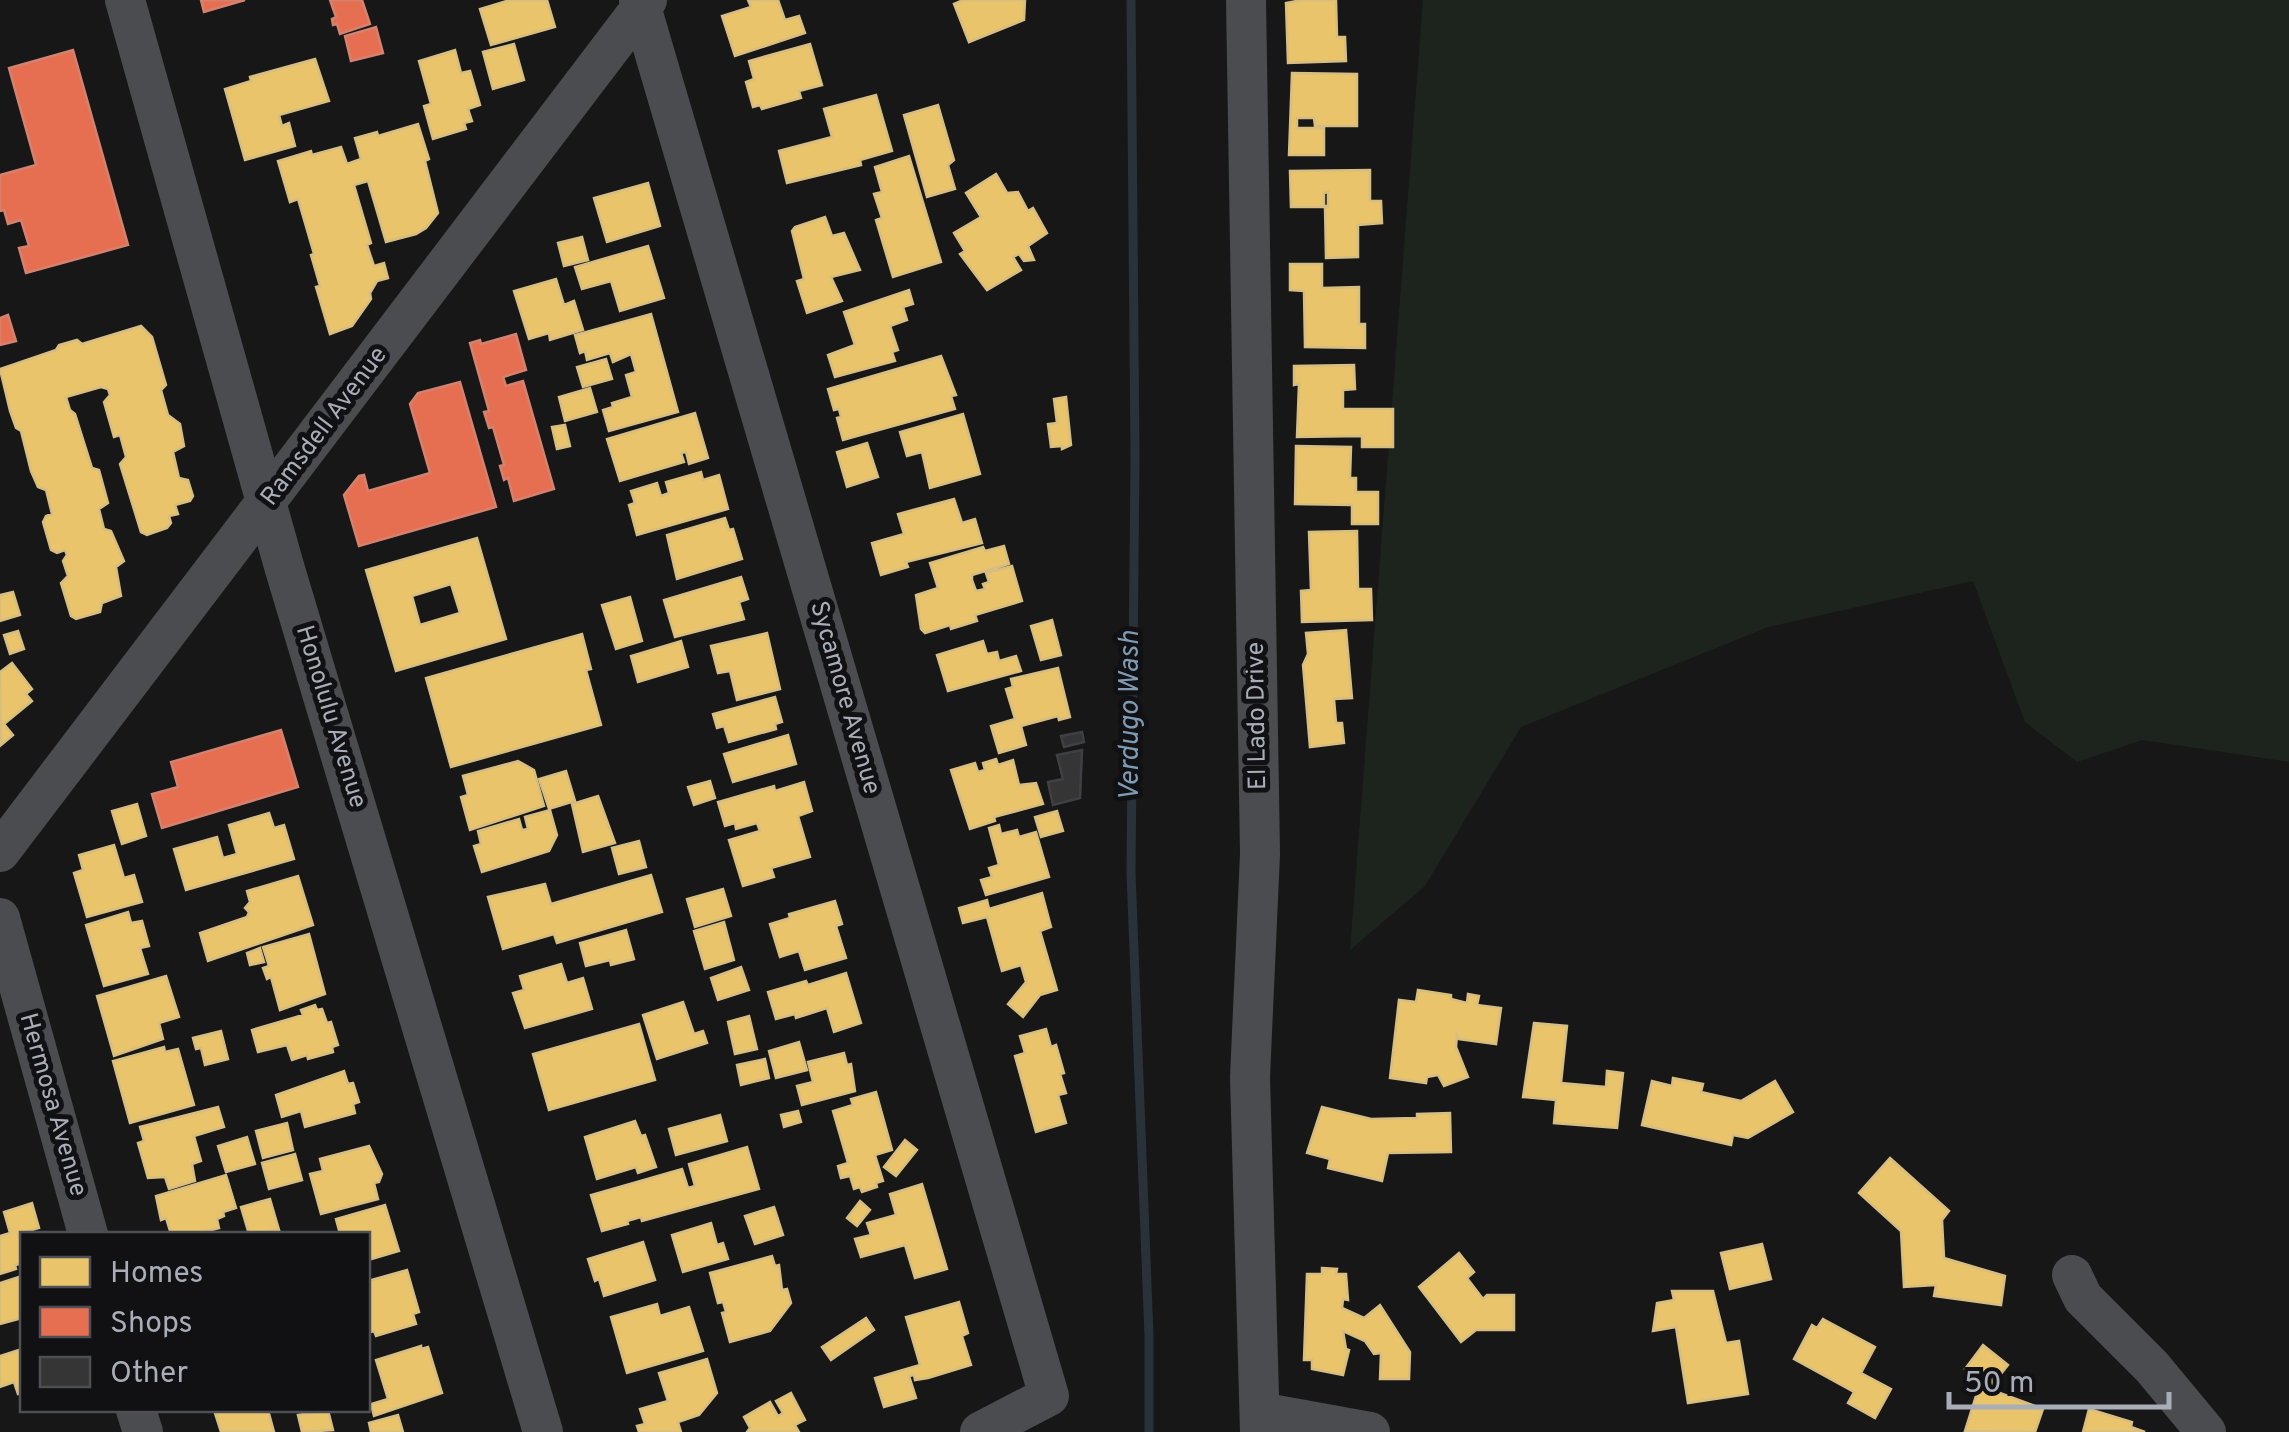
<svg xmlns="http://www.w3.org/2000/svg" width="2289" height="1432" viewBox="0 0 2289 1432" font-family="Overpass,sans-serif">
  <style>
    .green { fill: #1d241e }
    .homes { fill: #e9c46a; stroke: #d6bd81; stroke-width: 2.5; fill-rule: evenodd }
    .shops { fill: #e76f51; stroke: #d48270; stroke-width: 2.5 }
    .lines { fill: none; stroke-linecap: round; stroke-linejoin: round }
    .stream { stroke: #2a3239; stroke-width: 9 }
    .building { fill: #353536; stroke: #3f4043; stroke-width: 2.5 }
    .minor { stroke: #4b4c50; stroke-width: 40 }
    .labels { text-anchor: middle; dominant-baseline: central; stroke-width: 10; stroke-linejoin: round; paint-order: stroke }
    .street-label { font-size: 25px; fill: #a8adb8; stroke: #111113 }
    .water-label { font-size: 28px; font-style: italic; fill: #7f9bb3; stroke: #111113 }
  </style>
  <rect width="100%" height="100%" fill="#171717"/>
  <polygon class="green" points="1423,0 2289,0 2289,762 2142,740 2077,762 2025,722 1973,581 1768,627 1521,727 1425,886 1350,950"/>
  <g class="homes">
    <polygon points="510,0 547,0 555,27 491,45 480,9"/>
    <polygon points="748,0 778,0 785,20 799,16 805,33 735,56 722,16 751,7"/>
    <polygon points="963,0 1025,0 1024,20 969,42 954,4"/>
    <polygon points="1302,0 1336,0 1337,37 1345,37 1346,61 1288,63 1286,3"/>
    <polygon points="514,44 524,80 493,89 483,52"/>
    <polygon points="810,44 822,85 799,91 801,98 762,109 760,105 753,107 746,82 754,79 749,61"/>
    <polygon points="455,50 461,73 470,71 480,105 468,109 472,121 464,123 466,129 433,139 424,106 431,104 419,61"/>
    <polygon points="315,59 329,101 279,115 282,126 289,123 295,146 245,160 225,89 251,81 250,77"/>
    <polygon points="1292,73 1357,74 1357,126 1315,126 1314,118 1297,118 1297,128 1324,128 1324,155 1289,155"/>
    <polygon points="876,95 892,151 860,160 861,165 787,183 779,151 832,137 824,109"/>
    <polygon points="938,105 954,160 948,165 955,189 927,197 904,115"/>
    <polygon points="418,124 429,159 425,161 438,213 426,228 416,234 386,242 368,181 354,185 371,243 367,245 374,266 384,263 388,278 377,281 370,293 371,299 352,326 330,334 316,287 320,286 311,255 314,254 298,199 290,202 278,161 311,151 312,155 341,147 347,164 361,159 355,138 377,132 378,136"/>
    <polygon points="909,156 941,262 893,277 876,220 882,218 874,194 882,192 875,167"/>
    <polygon points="1370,170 1370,201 1381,201 1382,223 1358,225 1358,257 1326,258 1325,206 1328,206 1328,192 1324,193 1324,207 1291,207 1290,171"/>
    <polygon points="996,174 1007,193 1018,192 1028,211 1033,208 1047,233 1028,246 1034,260 1024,261 1019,254 1013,257 1021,270 987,290 960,254 965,251 954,233 981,217 966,193"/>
    <polygon points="648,183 660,226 607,242 594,198"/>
    <polygon points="825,217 832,236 844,233 860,270 831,277 842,301 807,313 797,281 804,279 792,231 795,227"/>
    <polygon points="582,237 588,260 564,266 558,243"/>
    <polygon points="648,246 664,298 620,311 611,281 582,289 575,267"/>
    <polygon points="1290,264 1322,264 1322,288 1359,287 1359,324 1365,324 1365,348 1305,347 1304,291 1290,290"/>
    <polygon points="556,279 564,305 574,301 583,330 550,340 549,333 529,339 514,291"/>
    <polygon points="909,290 913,304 903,307 907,320 890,326 898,350 892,352 895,361 835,377 828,355 855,345 844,312"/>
    <polygon points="651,314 678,412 609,431 603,410 613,407 612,403 632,397 626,375 636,372 631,354 613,362 610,353 587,360 585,351 580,353 575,335"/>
    <polygon points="141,326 152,337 166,385 161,390 168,415 180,424 184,446 173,452 179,478 188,480 193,496 190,501 175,505 178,514 169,516 171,523 167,528 147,535 141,532 120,464 126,457 120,435 114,437 104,402 110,395 108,389 101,387 66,397 70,410 75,414 92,468 99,470 108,503 99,509 104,529 111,531 124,561 116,567 121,596 102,603 100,612 76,619 71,616 61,583 68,576 63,561 67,555 65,550 57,553 51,550 43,522 46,516 52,514 46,490 38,487 31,471 21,431 16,428 10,411 0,369 56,350 59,345 77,340 82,344"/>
    <polygon points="941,356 956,395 951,396 955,409 843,440 837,418 841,417 839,409 834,410 828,389"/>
    <polygon points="606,359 612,379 583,387 577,367"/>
    <polygon points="1354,365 1355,389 1343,390 1343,409 1393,409 1393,447 1362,447 1362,436 1297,437 1299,384 1294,385 1294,366"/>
    <polygon points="590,388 597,412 565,421 559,397"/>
    <polygon points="1066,397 1071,445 1062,449 1062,446 1051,447 1048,424 1057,423 1054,399"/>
    <polygon points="695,413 708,458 689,464 686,452 681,453 684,462 620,481 607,439"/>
    <polygon points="963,414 980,474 930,488 922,452 907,456 900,432"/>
    <polygon points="565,425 570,446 557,449 552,427"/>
    <polygon points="867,443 878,477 847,487 837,452"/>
    <polygon points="1296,446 1351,447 1350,478 1356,478 1356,492 1378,492 1378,524 1352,524 1352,505 1295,504"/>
    <polygon points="701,472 703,480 719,475 728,509 637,535 629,505 635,503 631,491 657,483 661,496 669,493 666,482"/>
    <polygon points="954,499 962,523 975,519 982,543 906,562 908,567 881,575 872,543 904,534 898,514"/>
    <polygon points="725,518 729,530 733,529 742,559 677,579 667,535"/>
    <polygon points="1357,531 1358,589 1371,589 1372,620 1302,622 1301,591 1311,590 1309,532"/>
    <path d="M477 538 506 639 396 671 366 570ZM451 584 460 613 420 625 412 596Z"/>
    <polygon points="1004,546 1009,564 972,575 972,580 976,591 985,589 983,584 989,582 986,573 1012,566 1022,601 975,615 977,621 951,629 950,625 925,633 921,629 916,595 938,588 930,563 983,547 985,551"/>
    <polygon points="741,577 748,599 739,602 744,619 675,637 664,600"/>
    <polygon points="13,592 20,615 0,621 0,595"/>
    <polygon points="630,597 642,641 616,649 602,605"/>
    <polygon points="1052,620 1061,655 1041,660 1031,626"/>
    <polygon points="1346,630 1352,698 1334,699 1336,723 1342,723 1344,743 1310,747 1303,665 1308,654 1306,633"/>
    <polygon points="18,631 24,649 10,654 4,635"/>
    <polygon points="767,633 780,689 737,700 730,671 718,673 711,646"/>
    <polygon points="582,634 591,669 586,670 601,725 451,767 426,678"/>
    <polygon points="681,641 688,667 638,682 631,656"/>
    <polygon points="983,641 987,654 997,652 999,661 1016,656 1021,671 948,691 937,655"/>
    <polygon points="12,663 32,689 26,694 32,701 4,724 13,735 1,745 0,672"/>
    <polygon points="1058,668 1070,717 1059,720 1058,716 1021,726 1026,745 999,753 991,726 1015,719 1006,689 1013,687 1011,679"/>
    <polygon points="775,697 782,722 775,724 776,729 729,742 724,726 717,728 713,714"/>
    <polygon points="788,735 796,764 733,782 724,754"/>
    <polygon points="996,759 998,765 1013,760 1019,785 1036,783 1043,804 994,817 995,821 970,829 951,770 975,763 978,772 985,770 983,763"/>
    <polygon points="518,761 534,770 544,806 470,830 461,797 468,795 463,776"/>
    <polygon points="566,771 575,801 549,809 539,779"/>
    <polygon points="710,781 715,798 694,805 688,787"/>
    <polygon points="804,782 812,811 798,816 810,857 771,868 774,877 743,886 729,840 760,831 757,823 736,829 735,823 725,826 718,802 774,786 775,791"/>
    <polygon points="598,796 615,843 583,852 572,804"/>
    <polygon points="137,804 146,836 122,844 112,811"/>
    <polygon points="550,810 557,835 549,851 482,872 474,846 481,844 478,831 519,819 522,830 528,829 525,817"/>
    <polygon points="1057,811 1063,831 1041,837 1035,817"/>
    <polygon points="269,813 274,828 284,825 294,859 186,890 174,849 217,837 223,858 237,854 229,825"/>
    <polygon points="999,825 1001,834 1017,830 1019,837 1036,832 1049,877 986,895 981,880 992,877 989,868 999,865 989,828"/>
    <polygon points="639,841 646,867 619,874 612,848"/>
    <polygon points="114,845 124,878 134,875 142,902 87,917 74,873 83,870 79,855"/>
    <polygon points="651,875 662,912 557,943 554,934 503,949 488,897 545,884 551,904"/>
    <polygon points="298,876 313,925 208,961 200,933 247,917 249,912 245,908 250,902 247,891"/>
    <polygon points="723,889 731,916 695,927 687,899"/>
    <polygon points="1042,893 1051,927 1040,931 1057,990 1040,995 1023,1017 1008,1004 1026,982 1021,965 1002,971 987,917 963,923 959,908 987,900 989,909"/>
    <polygon points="835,901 842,924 836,926 846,958 805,970 799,951 780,957 770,924 790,918 789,914"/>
    <polygon points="128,912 131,923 142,921 149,946 140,948 148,974 104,986 86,925"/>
    <polygon points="724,922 734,960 705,969 694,931"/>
    <polygon points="626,930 634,959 611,965 610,960 586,966 580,943"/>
    <polygon points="309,934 325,994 280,1010 271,977 267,979 263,968 269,966 263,947"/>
    <polygon points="260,948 264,962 250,965 247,953"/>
    <polygon points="561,964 567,983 583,978 592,1009 525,1028 513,993 524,990 520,976"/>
    <polygon points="741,967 749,990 718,1000 711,978"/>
    <polygon points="846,973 861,1023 834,1032 827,1008 796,1018 795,1014 776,1019 768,992 806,981 808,985"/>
    <polygon points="166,976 179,1017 159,1023 163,1039 114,1056 97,996"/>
    <polygon points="1418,990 1451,995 1451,999 1467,1003 1468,994 1479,996 1477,1005 1501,1008 1496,1044 1459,1039 1457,1035 1456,1047 1468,1077 1444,1086 1438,1075 1427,1077 1426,1083 1390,1078 1399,1000 1416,1002"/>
    <polygon points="683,1002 694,1034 703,1031 707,1043 657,1059 643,1015"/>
    <polygon points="315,1005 317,1010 322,1009 327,1023 331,1022 338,1045 332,1047 333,1052 308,1059 307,1055 292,1060 287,1045 258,1052 252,1030 303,1015 301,1010"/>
    <polygon points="749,1016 757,1049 735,1054 728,1022"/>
    <polygon points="1534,1023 1567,1026 1561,1083 1606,1087 1607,1071 1623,1073 1617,1128 1554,1123 1556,1100 1523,1097"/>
    <polygon points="639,1024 655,1080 549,1110 533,1054"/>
    <polygon points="1046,1029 1051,1047 1056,1045 1064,1073 1060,1074 1066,1093 1058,1095 1066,1123 1036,1132 1015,1056 1025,1053 1020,1036"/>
    <polygon points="221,1031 228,1059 205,1065 201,1048 196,1049 193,1038"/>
    <polygon points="799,1042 807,1070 776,1078 769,1051"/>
    <polygon points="164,1047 165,1052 178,1049 194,1105 130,1123 113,1061"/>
    <polygon points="844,1053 847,1065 851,1064 855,1091 802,1105 797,1086 813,1082 808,1062"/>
    <polygon points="765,1059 769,1078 741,1085 737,1065"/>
    <polygon points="344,1071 348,1084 353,1083 359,1102 353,1104 355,1113 305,1127 301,1111 282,1117 276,1095"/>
    <polygon points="1673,1078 1703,1084 1701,1092 1741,1101 1775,1081 1793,1112 1748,1138 1733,1135 1731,1145 1642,1125 1652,1081 1672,1086"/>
    <polygon points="876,1092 892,1150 875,1155 883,1181 876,1183 877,1187 862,1192 860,1187 854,1189 850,1176 841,1178 838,1166 848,1163 833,1111 853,1105 851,1099"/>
    <polygon points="218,1107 224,1127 194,1136 201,1161 192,1164 195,1181 169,1189 165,1177 148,1178 138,1143 144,1141 140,1127"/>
    <polygon points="1322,1107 1371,1119 1417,1118 1417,1114 1450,1113 1451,1152 1388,1153 1382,1181 1328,1168 1330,1159 1307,1153"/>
    <polygon points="798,1111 801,1122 784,1127 781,1115"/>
    <polygon points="720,1115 727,1141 676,1155 669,1129"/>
    <polygon points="635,1121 641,1136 645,1135 656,1167 638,1173 636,1167 597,1179 585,1137"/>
    <polygon points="287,1123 293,1150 263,1158 256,1131"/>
    <polygon points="247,1137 255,1164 226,1172 218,1146"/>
    <polygon points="905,1140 917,1150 896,1176 884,1167"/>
    <polygon points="369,1146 382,1174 379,1182 374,1183 378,1199 321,1214 310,1174 323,1171 320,1159"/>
    <polygon points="747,1147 759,1189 642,1221 641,1217 627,1221 628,1224 602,1231 591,1195 682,1169 688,1188 695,1186 689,1164"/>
    <polygon points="295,1154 302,1180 269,1189 262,1163"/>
    <polygon points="1890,1158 1949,1211 1942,1220 1944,1258 2005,1276 2001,1305 1934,1296 1936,1285 1904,1287 1901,1231 1859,1193"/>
    <polygon points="226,1175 236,1208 223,1212 224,1216 217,1219 219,1228 196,1234 171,1234 166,1218 161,1220 156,1196"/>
    <polygon points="922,1184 947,1269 915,1278 905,1245 861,1257 855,1239 871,1235 867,1223 896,1215 890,1194"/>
    <polygon points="270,1199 279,1230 249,1234 241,1207"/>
    <polygon points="860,1201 870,1210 857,1226 847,1218"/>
    <polygon points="32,1203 39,1228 18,1234 22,1247 20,1264 15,1265 16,1269 0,1274 0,1236 10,1233 4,1212"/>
    <polygon points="385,1205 399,1251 368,1260 368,1234 340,1234 336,1219"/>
    <polygon points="774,1207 783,1235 755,1244 745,1216"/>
    <polygon points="711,1223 717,1245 723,1243 728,1259 683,1272 672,1235"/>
    <polygon points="643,1242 655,1280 604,1296 599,1279 595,1281 588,1259"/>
    <polygon points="1762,1244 1771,1279 1730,1289 1721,1253"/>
    <polygon points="1459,1253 1474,1272 1467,1278 1483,1299 1487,1295 1514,1295 1514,1330 1476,1330 1461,1342 1419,1287"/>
    <polygon points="772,1256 775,1266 779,1265 782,1290 787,1289 791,1303 770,1331 730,1342 722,1313 726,1312 723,1302 718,1303 710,1273"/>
    <polygon points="1322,1268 1337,1269 1336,1274 1346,1274 1348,1300 1343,1299 1342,1308 1364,1318 1380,1305 1410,1352 1409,1379 1380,1379 1381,1353 1374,1354 1365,1341 1343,1331 1346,1349 1349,1350 1343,1375 1312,1369 1312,1360 1304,1360 1307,1274 1322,1274"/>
    <polygon points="407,1270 419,1312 413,1314 416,1324 376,1336 374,1331 368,1333 368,1281"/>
    <polygon points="22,1276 22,1318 0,1324 0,1283"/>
    <polygon points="1672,1291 1713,1291 1726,1343 1739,1341 1748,1394 1688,1403 1676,1327 1653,1331 1657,1303 1674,1300"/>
    <polygon points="959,1302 968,1333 962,1336 971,1365 928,1378 915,1380 914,1375 909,1376 916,1398 884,1407 875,1378 920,1365 906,1317"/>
    <polygon points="657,1304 660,1316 689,1307 703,1351 627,1373 611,1317"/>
    <polygon points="866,1318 874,1330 831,1360 822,1347"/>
    <polygon points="1823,1319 1875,1347 1861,1373 1891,1389 1875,1418 1848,1403 1854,1392 1794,1359 1812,1325 1817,1328"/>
    <polygon points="1983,1345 2008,1365 1989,1389 2043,1409 2035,1432 1965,1431 1980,1383 1965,1369"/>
    <polygon points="421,1346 421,1349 428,1347 442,1393 374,1416 371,1404 388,1399 376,1360"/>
    <polygon points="22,1349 22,1393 18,1394 14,1382 0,1387 0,1356"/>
    <polygon points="707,1359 717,1393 699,1415 678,1422 681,1432 639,1432 637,1426 645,1424 640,1409 668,1401 659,1373"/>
    <polygon points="791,1393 805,1420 795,1425 799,1432 747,1432 750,1428 744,1417 770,1402 778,1416 783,1413 776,1401"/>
    <polygon points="2089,1409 2132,1422 2131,1427 2145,1432 2083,1432"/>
    <polygon points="214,1410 268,1410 274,1432 221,1432"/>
    <polygon points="328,1410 333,1430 302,1432 298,1415"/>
    <polygon points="398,1415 403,1432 371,1432 369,1423"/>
  </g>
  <g class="shops">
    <polygon points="201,0 245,0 204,12"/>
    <polygon points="330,0 362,0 370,24 340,34 337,24 333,25 332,19 336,17"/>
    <polygon points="376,27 383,53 351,61 345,36"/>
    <polygon points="73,50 128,245 26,273 19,248 29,246 21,220 8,224 4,210 0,211 0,175 36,165 9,68"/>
    <polygon points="8,315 16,341 0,345 0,318"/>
    <polygon points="516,334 526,370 503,377 506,386 523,381 554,489 514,501 508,478 504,480 500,466 504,465 493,427 489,428 484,412 489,411 470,343 480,340 481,344"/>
    <polygon points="460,382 496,507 359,546 344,495 359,476 364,475 368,491 430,473 410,404 418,393"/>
    <polygon points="281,730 298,787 162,828 152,794 178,787 171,762"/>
  </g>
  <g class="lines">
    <polyline class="stream" points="1131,0 1135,458 1131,873 1149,1336 1149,1432"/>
  </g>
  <g class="building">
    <polygon points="1082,732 1084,742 1064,747 1061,736"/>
    <polygon points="1082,750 1080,798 1053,805 1048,782 1063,779 1057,755"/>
  </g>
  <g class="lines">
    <g class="minor">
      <polyline points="125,0 284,566 543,1432"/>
      <polyline points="639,0 1049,1396 980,1432"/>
      <polyline points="1246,0 1260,854 1250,1077 1260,1432"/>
      <polyline points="0,852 647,0"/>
      <polyline points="0,918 88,1234"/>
      <polyline points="2072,1275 2083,1298 2152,1367 2206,1432"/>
      <polyline points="136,1410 143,1432"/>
      <polyline points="1260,1412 1370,1432"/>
    </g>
  </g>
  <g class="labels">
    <g class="street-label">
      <text transform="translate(325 427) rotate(-53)">Ramsdell Avenue</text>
      <text transform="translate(844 698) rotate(74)">Sycamore Avenue</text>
      <text transform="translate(1258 716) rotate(-91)">El Lado Drive</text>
      <text transform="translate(330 717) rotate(73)">Honolulu Avenue</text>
      <text transform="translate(52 1105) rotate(74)">Hermosa Avenue</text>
    </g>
    <g class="water-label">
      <text transform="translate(1131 716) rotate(-90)">Verdugo Wash</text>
    </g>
  </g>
  <rect x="20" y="1232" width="350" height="180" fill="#111113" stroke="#4d4f55" stroke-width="2.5"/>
  <rect x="40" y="1257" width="50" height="30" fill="#e9c46a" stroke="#4d4f55" stroke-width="2.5"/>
  <text x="110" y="1282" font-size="30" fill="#a8adb8">Homes</text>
  <rect x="40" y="1307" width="50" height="30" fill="#e76f51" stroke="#4d4f55" stroke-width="2.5"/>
  <text x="110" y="1332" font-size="30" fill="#a8adb8">Shops</text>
  <rect x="40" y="1357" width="50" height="30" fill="#353536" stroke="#4d4f55" stroke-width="2.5"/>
  <text x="110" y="1382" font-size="30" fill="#a8adb8">Other</text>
  <path d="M1949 1392v15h220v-15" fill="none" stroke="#a8adb8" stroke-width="5"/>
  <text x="1964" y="1392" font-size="30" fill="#a8adb8" stroke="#111113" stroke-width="8" paint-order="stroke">50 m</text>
</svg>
